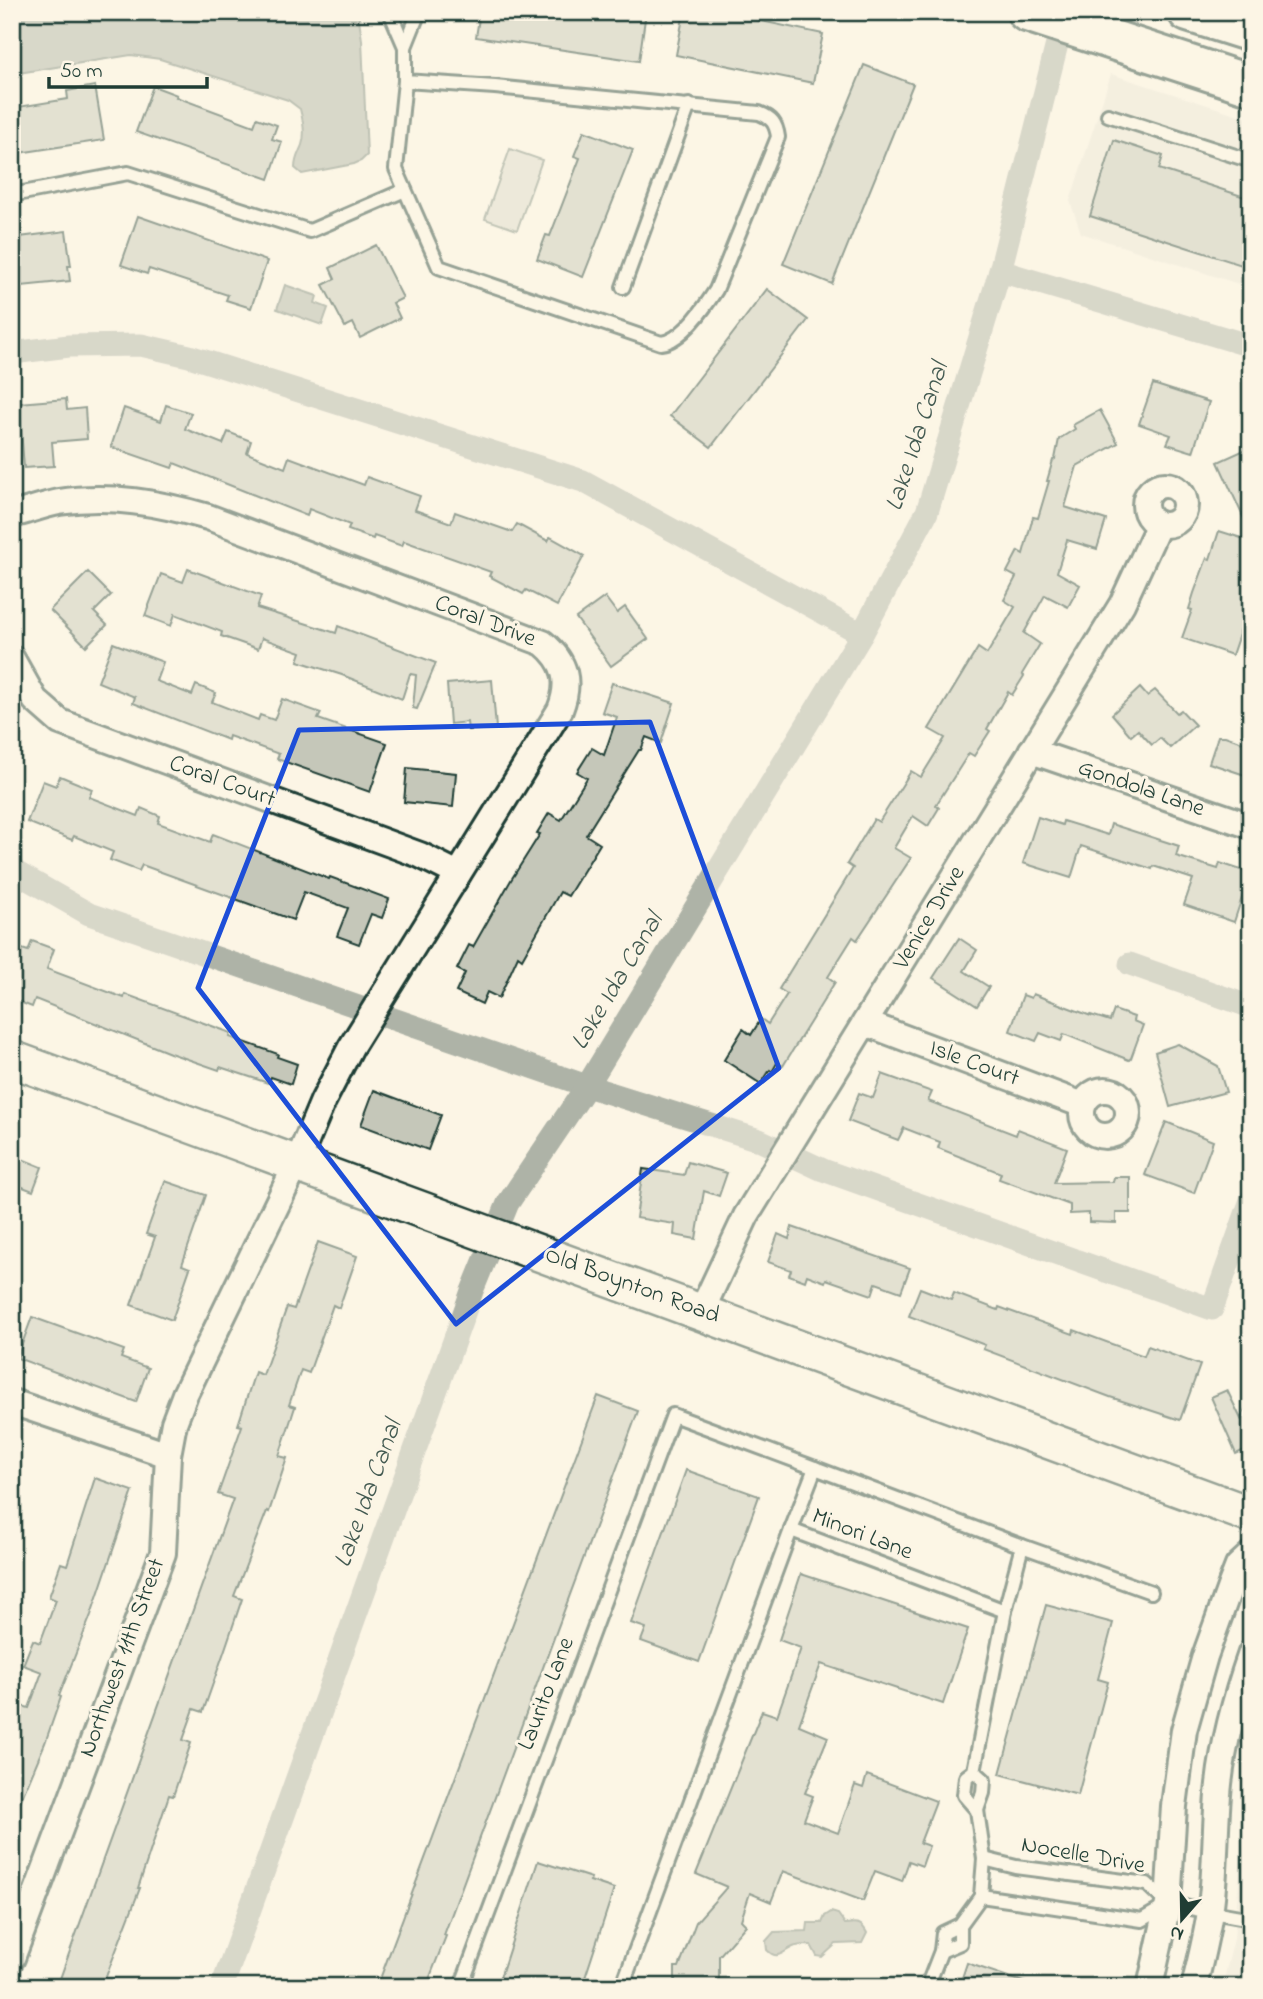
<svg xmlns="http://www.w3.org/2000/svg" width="1263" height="1999" viewBox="0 0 1263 1999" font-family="'Indie Flower',sans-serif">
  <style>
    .built { fill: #ece7d8 }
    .green { fill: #dcdacc; stroke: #7e8c80; stroke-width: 2 }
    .water { fill: #aeb3a7; stroke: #758479; stroke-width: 2 }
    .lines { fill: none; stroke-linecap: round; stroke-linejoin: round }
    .canal { stroke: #aeb3a7; stroke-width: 23 }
    .building { fill: #c5c7b9; stroke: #1f3d34; stroke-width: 2 }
    .lane-casing { stroke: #1f3d34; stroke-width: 18 }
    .street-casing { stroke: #1f3d34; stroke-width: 30 }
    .secondary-casing { stroke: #1f3d34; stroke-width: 40 }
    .primary-casing { stroke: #1f3d34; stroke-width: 44 }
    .lane { stroke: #fcf5e5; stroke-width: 12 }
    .street { stroke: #fcf5e5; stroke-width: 24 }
    .secondary { stroke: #fcf5e5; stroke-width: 35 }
    .primary { stroke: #fcf5e5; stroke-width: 38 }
    .marked { fill: none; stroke: #1d4ed8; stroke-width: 5; stroke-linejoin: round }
    .labels { text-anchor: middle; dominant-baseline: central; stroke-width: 6; stroke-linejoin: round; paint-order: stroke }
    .street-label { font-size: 24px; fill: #1f3d34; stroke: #fcf5e5 }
    .water-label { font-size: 26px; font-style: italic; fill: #435a51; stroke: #fcf5e5 }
  </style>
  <rect width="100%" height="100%" fill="#fcf5e5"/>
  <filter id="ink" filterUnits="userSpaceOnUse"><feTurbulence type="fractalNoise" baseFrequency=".0143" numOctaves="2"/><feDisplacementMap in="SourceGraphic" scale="14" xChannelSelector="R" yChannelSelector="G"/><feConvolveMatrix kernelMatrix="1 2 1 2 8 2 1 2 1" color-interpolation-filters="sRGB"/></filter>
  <g filter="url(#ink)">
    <g class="built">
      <polygon points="1111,74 1251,119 1251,288 1081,233 1070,201"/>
      <polygon points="1251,1763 1251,1987 1222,1987 1234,1939 1247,1783"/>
    </g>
    <polygon class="green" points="510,149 542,160 517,230 485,219"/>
    <g class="water">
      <path d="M12 12H358L362 40 367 155 361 161 354 164 302 174 295 168C295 158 299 153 302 145 306 134 303 120 300 109L288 100 160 59 131 55 12 74Z"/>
      <polygon points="285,285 317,296 315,303 328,308 322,325 277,309"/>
      <path d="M831 1912 838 1914 845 1924C856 1923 861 1921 867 1933L862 1943 836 1944 822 1957 817 1956 811 1945C806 1945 797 1945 793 1947 782 1952 778 1961 767 1950L766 1941 774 1932 807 1931 808 1923H822L825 1916Z"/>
    </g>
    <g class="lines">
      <g class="canal">
        <polyline points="1000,271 1251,346"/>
        <polyline points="12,353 69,346 141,345 189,356 583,481 862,634"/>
        <polyline points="12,870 89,914 587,1086 759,1140 823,1170 1212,1309 1251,1200"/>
        <polyline points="1130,964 1251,1007"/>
        <polyline points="222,1987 472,1291 508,1203 587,1086 862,634 927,512 1000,271 1065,12"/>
      </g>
    </g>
    <g class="building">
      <polygon points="480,12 646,12 639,61 476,37"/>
      <polygon points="684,12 718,12 823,34 813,83 676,55"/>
      <polygon points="864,65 913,84 832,284 783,264"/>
      <polygon points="95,86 104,140 12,154 12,108 68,99 67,91"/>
      <polygon points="153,86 177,95 176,97 254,126 257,118 277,125 272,139 282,142 269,179 136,132"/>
      <polygon points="584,131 633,150 583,277 537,259 546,235 550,236 580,158 574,156"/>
      <polygon points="1114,140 1163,156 1159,169 1251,199 1251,268 1090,216"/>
      <polygon points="138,216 267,261 251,308 226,300 228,295 149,269 147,274 121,265"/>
      <polygon points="66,231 71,266 68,266 70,281 12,287 12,238"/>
      <polygon points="376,245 403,298 393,303 400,318 360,338 353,323 345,327 323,285 335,279 330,268"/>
      <polygon points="767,289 808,320 711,447 670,416"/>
      <polygon points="1153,384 1209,402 1193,452 1167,444 1171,435 1139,424"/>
      <polygon points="66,399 67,410 85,408 87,439 52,442 54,466 24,468 19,403"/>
      <polygon points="166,405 191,413 185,429 223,444 228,432 251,441 247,453 285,468 289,457 364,485 367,477 420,496 415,510 451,523 455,512 512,532 517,524 548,541 550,537 584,556 557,606 526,590 523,594 489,576 491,572 404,541 402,546 374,536 373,539 348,530 350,525 309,509 307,516 174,463 172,468 111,447 124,408 161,421"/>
      <polygon points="1100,410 1118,443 1077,466 1065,507 1106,520 1097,549 1067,540 1057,572 1080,585 1068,607 1045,595 1024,633 1040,644 1022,674 1024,676 1012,695 1008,692 987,729 990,731 974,756 969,753 936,805 939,808 928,826 913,816 894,848 911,858 857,940 853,937 828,977 835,982 783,1066 777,1063 772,1072 770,1070 761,1084 724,1060 743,1029 751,1035 761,1019 768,1024 787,994 779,989 853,868 847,864 874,819 879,822 911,771 921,777 945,738 929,729 978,648 987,654 1015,607 1004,600 1016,577 1007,572 1018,551 1023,554 1033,517 1038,518 1049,481 1047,481 1053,460 1055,459 1059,439 1075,429 1073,425"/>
      <polygon points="1251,447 1251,534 1218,462"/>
      <polygon points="1219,531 1251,541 1251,599 1232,655 1182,638 1192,610 1189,609 1194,593 1207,558 1210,559"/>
      <polygon points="188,569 261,596 257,608 336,633 338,626 436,663 417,709 413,708 416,675 410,674 402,699 342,675 298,661 301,652 262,638 258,649 221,636 222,632 175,614 171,626 145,616 161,574 183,582"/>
      <polygon points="88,572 111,595 94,612 107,625 86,646 50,610"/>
      <polygon points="605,597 617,613 625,607 648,639 611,666 576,618"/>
      <polygon points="113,643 163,662 156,681 192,695 196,685 216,693 212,702 258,720 260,715 274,720 282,699 321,713 318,719 387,743 370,792 277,759 279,754 229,736 228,740 133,703 135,697 98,682"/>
      <polygon points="492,680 496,728 468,730 467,722 450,724 447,684"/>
      <polygon points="612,683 674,703 661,743 646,737 641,750 639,750 586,835 600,844 568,896 560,892 522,959 518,956 499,998 487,992 482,1004 456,992 465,973 457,969 469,945 473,947 511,880 540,834 537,833 549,813 561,820 587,778 577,772 592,748 604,755 617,717 602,712"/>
      <polygon points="1140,688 1147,696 1155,690 1177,713 1181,710 1195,725 1170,748 1160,738 1152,745 1138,730 1131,736 1112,714"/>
      <polygon points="1218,736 1225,736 1251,745 1251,777 1209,763"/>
      <polygon points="407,768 456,773 453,807 404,802"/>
      <polygon points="60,776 92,789 89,797 138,816 141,808 160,816 158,823 210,842 213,834 329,879 330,877 389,899 382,918 371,914 359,944 337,936 348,908 304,892 293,920 142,865 139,871 110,860 113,852 74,836 72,840 27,822 43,781 56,786"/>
      <polygon points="1038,817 1062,825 1063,821 1108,835 1111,824 1179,846 1176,856 1218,869 1220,863 1250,873 1234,922 1184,905 1193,879 1153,866 1152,869 1081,846 1071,878 1023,863"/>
      <polygon points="959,938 977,950 964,971 989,987 977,1006 933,978"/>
      <polygon points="32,941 54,949 47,969 124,998 125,994 231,1033 230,1037 278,1054 277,1057 297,1064 291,1084 271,1077 268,1083 220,1067 219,1070 170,1053 35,999 32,1007 12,999 12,957 16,947 28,951"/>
      <polygon points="1033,994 1091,1016 1091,1015 1110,1021 1114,1010 1134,1017 1133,1021 1143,1025 1131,1058 1129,1060 1064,1034 1061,1041 1040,1033 1036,1041 1010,1031 1023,995 1031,998"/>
      <polygon points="1178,1044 1218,1066 1226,1092 1170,1107 1155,1052"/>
      <polygon points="882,1074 932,1092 928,1101 1016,1135 1018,1129 1067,1148 1054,1183 1113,1182 1114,1177 1130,1177 1130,1213 1116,1213 1116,1223 1089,1222 1089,1213 1070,1214 1070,1205 999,1179 1001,1173 938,1148 940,1142 904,1128 898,1140 848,1121 859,1093 873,1098"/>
      <polygon points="374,1090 441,1115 428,1150 361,1125"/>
      <polygon points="1166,1122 1213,1141 1194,1193 1145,1175"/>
      <polygon points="12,1155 42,1167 33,1191 12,1183"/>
      <polygon points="688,1162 727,1173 719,1196 704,1191 696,1239 674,1235 675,1224 636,1218 643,1169 684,1175"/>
      <polygon points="165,1181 206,1195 182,1265 190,1268 172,1320 131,1305 155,1237 146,1234"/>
      <polygon points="792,1227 910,1268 901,1292 876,1283 872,1295 826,1279 825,1282 807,1275 805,1281 789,1275 791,1270 768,1262 778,1234 789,1239"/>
      <polygon points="318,1242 357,1256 339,1308 333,1305 309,1373 301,1370 289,1405 295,1407 279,1456 287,1458 269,1512 267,1511 234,1596 242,1599 224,1652 203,1712 194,1709 183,1740 191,1743 173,1796 169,1795 138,1888 140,1888 102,1987 57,1987 233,1499 218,1494 242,1426 238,1425 255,1372 263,1375 287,1307 294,1309"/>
      <polygon points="920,1288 951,1300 954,1293 998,1310 999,1307 1073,1334 1074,1330 1144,1356 1148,1346 1200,1365 1180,1420 1110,1397 983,1349 985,1345 909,1316"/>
      <polygon points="32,1317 124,1350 121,1358 148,1368 136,1402 17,1358"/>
      <polygon points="1227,1390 1241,1419 1251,1396 1251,1447 1236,1454 1211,1397"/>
      <polygon points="598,1396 638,1411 444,1935 446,1936 426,1987 377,1987"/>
      <polygon points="686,1470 759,1496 699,1662 641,1641 646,1628 631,1623"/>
      <polygon points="95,1478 133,1491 91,1615 59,1696 61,1697 45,1743 12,1821 12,1703 29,1708 42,1672 23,1665 33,1640 40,1643 56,1600 49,1597 61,1563 67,1565"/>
      <polygon points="801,1574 968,1629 943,1704 821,1664 799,1725 828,1737 805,1793 813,1796 804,1820 838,1833 855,1785 863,1788 867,1775 936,1801 920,1843 929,1846 922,1866 909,1861 902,1881 875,1871 863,1901 783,1871 771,1902 750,1893 741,1920 746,1925 719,1956 719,1987 675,1987 675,1967 679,1967 696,1922 727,1887 696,1874 762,1711 777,1716 801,1648 779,1640"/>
      <polygon points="1046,1605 1113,1623 1098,1679 1108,1682 1078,1795 1000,1774"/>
      <polygon points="538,1861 591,1878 590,1881 614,1889 582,1987 497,1987"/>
      <polygon points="967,1963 1029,1984 1028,1987 959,1987"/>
    </g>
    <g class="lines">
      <g class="lane-casing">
        <g id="lane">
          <polyline points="390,12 405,47 419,12"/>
          <path d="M405 81 495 87 759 113C772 118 776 123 778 137L716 290C705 307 682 341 661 343L439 267 396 169 405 81V47"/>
          <polyline points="1108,115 1251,161"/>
          <polyline points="12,195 128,173 310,231 405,190"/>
          <polyline points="623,287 689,105"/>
          <polyline points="815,1468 1022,1546 1005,1611 974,1771 966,1777 964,1795 977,1810 984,1859 981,1896 960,1925 943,1933 941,1951 927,1987"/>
          <polyline points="1022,1546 1151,1592"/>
          <polyline points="974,1771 984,1780 983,1793 977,1810"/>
          <polyline points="984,1859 1016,1867 1147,1884 1168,1904 1251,1919"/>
          <polyline points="981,1896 1142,1920 1168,1905"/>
          <polyline points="941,1951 960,1943 960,1925"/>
          <polyline points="461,1987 673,1415 815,1468 791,1530 1005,1611"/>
          <polyline points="622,1987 791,1530"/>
        </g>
      </g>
      <g class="street-casing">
        <g id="street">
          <circle cx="1165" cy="505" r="20"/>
          <path d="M12 515C28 511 43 505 59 502 110 494 159 503 208 517L543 643C566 662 571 682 560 710L351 1047 323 1101 297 1163 185 1394 174 1423 168 1455 163 1553 12 1958"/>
          <polyline points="12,659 35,700 60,722 420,855 458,874"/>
          <polyline points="1031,751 1251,826"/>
          <polyline points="865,1023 1083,1105"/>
          <circle cx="1105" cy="1113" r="23"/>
          <polyline points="701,1312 746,1216 1122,604 1159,524"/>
          <polyline points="12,1402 168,1455"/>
          <polyline points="1150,1987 1168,1904 1174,1806 1184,1730 1205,1656 1231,1584 1238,1566 1251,1554"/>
          <path d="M1194 1987C1201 1957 1209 1927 1212 1897 1216 1859 1215 1821 1219 1784 1224 1739 1236 1696 1251 1653"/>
        </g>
      </g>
      <g class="secondary-casing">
        <polyline id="secondary" points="12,1059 1251,1515"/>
      </g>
      <g class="primary-casing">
        <g id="primary">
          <polyline points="1027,12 1251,85"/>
          <polyline points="1188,12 1251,32"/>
        </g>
      </g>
      <use href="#lane" class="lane"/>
      <use href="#street" class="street"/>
      <use href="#secondary" class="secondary"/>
      <use href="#primary" class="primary"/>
    </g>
  </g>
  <path d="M0 0H1263V1999H0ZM650 722 779 1068 456 1324 198 988 299 730Z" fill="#fcf5e5" fill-opacity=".55" fill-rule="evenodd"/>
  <path class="marked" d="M650 722 779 1068 456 1324 198 988 299 730Z"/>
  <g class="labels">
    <g class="street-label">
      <text transform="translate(485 622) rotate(21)">Coral Drive</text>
      <text transform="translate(222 782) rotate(20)">Coral Court</text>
      <text transform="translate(1141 789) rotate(19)">Gondola Lane</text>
      <text transform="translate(930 918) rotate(-59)">Venice Drive</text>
      <text transform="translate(974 1064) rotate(20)">Isle Court</text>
      <text transform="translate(632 1286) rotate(20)">Old Boynton Road</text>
      <text transform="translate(862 1535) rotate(21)">Minori Lane</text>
      <text transform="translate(123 1658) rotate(-70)">Northwest 11th Street</text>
      <text transform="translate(547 1694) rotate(-69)">Laurito Lane</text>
      <text transform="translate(1083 1856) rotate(10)">Nocelle Drive</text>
    </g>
    <g class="water-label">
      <text transform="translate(918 437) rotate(-72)">Lake Ida Canal</text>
      <text transform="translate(618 982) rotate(-59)">Lake Ida Canal</text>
      <text transform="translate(369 1494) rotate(-70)">Lake Ida Canal</text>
    </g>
  </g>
  <rect width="1263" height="1999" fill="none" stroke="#fcf5e5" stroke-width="42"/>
  <rect x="21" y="21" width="1221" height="1957" fill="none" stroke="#1f3d34" stroke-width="2.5" filter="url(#ink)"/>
  <g transform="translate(1182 1919) rotate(200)" stroke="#fcf5e5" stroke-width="5" paint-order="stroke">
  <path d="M0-5L12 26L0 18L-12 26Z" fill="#1f3d34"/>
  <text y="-10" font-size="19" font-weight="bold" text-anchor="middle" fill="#1f3d34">N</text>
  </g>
  <path d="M49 77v10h158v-10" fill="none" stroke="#1f3d34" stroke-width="3.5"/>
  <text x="60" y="77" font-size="21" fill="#1f3d34" stroke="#fcf5e5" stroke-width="5" paint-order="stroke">50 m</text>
</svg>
